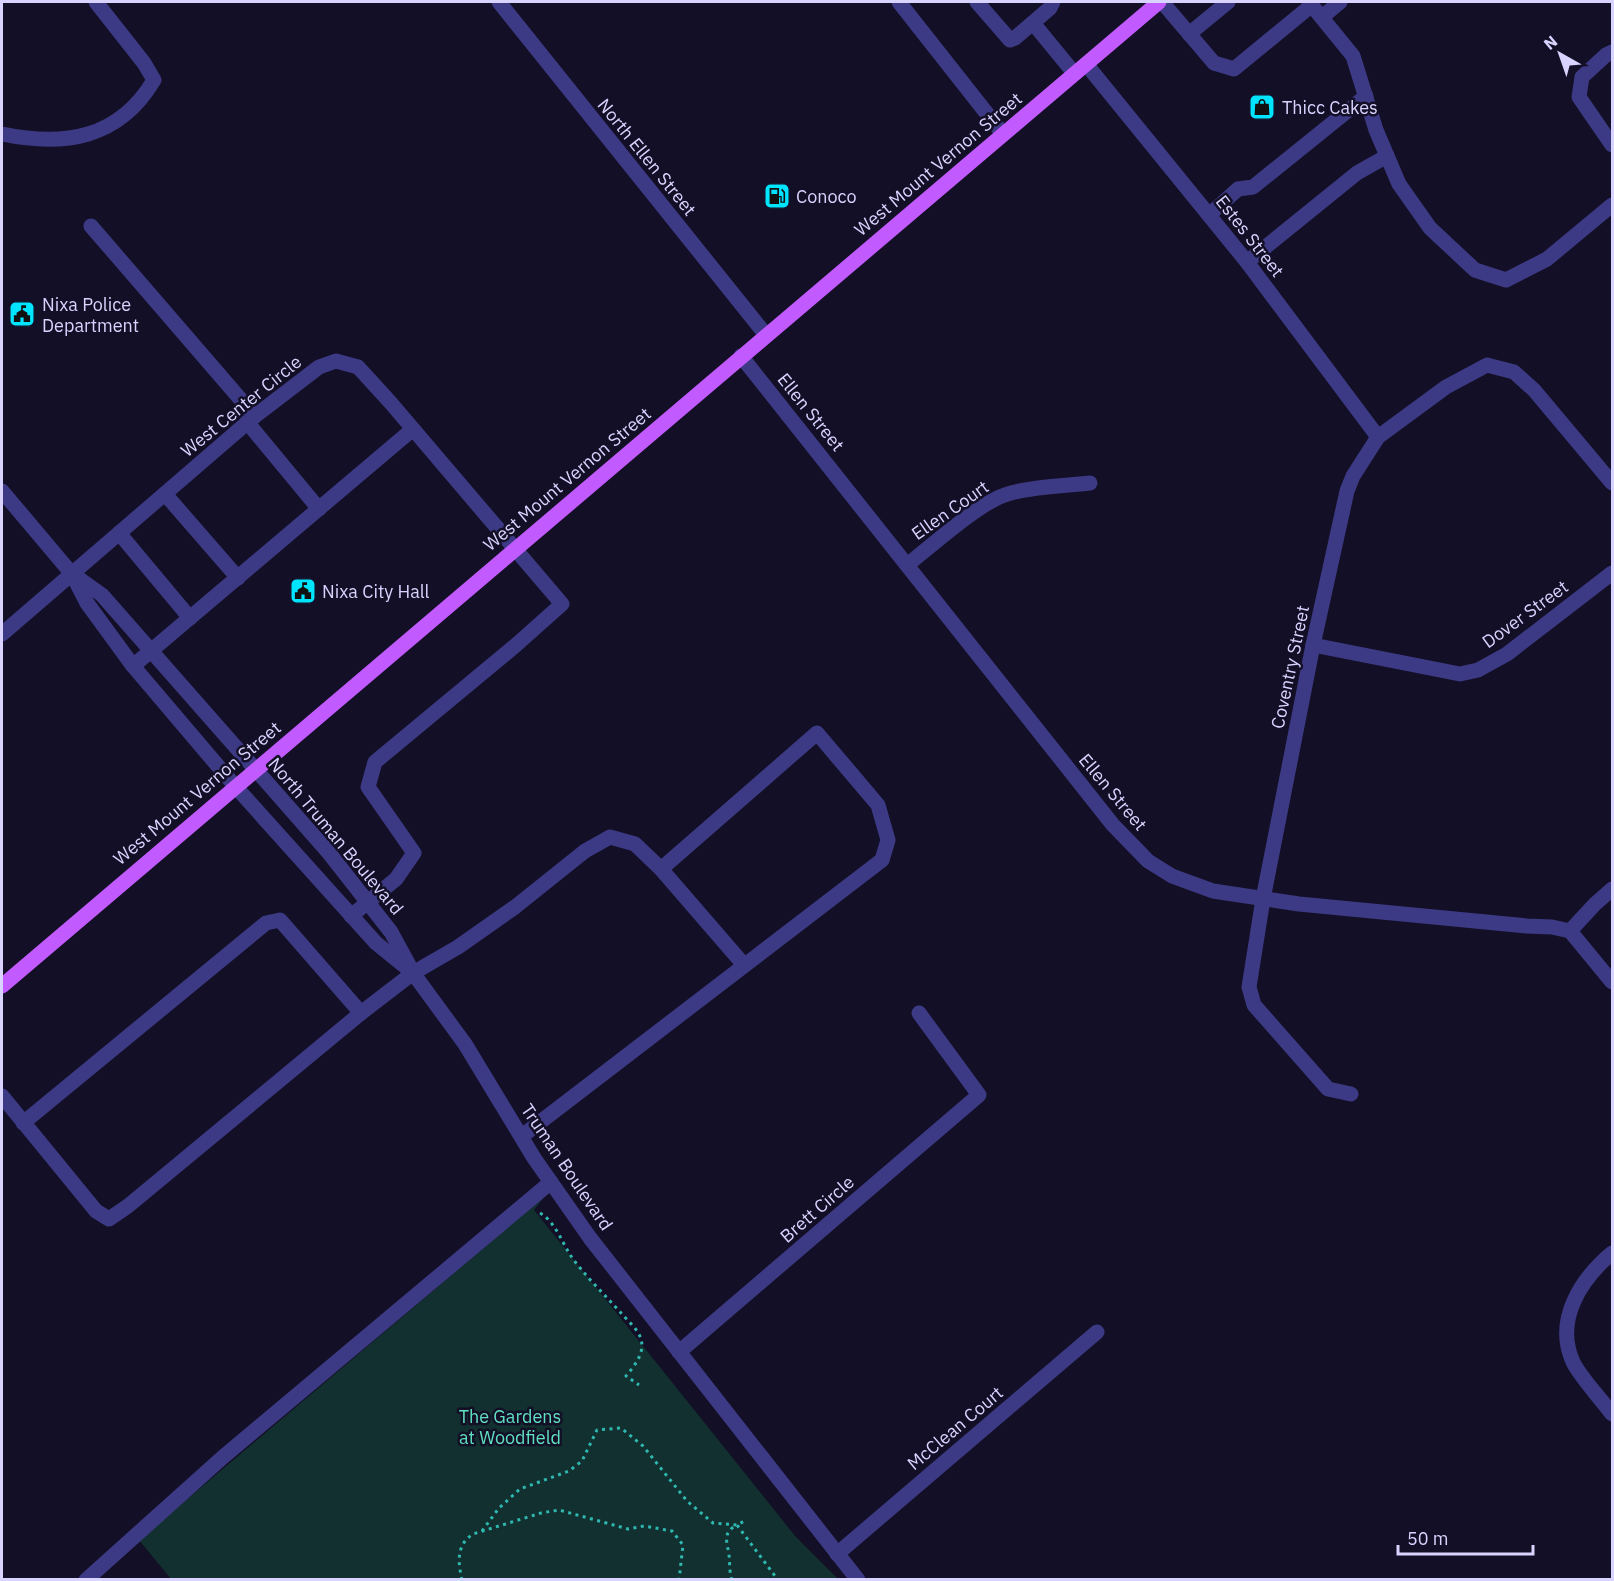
<svg xmlns="http://www.w3.org/2000/svg" width="1614" height="1581" viewBox="0 0 1614 1581" font-family="'IBM Plex Sans',sans-serif">
  <style>
    .green { fill: #12302f }
    .lines { fill: none; stroke-linecap: round; stroke-linejoin: round }
    .path { stroke: #2fb8b0; stroke-width: 3; stroke-dasharray: 3 4.5; stroke-linecap: butt }
    .minor { stroke: #3d3a85; stroke-width: 15 }
    .major { stroke: #c25bff; stroke-width: 15 }
    .labels { text-anchor: middle; dominant-baseline: central; stroke-width: 5; stroke-linejoin: round; paint-order: stroke }
    .poi-label { font-size: 18px; fill: #d9d4ff; stroke: #130f26; text-anchor: start }
    .street-label { font-size: 18px; fill: #d9d4ff; stroke: #130f26 }
    .park-label { font-size: 18px; fill: #5fe0c0; stroke: #130f26 }
  </style>
  <rect width="100%" height="100%" fill="#130f26"/>
  <polygon class="green" points="545,1196 534,1210 796,1537 838,1579 171,1579 139,1540"/>
  <g class="lines">
    <g class="path">
      <path d="M540 1213C555 1222 561 1240 569 1253 581 1272 606 1296 621 1313 627 1320 638 1329 641 1339 645 1353 635 1365 626 1376L639 1385"/>
      <polyline points="482,1531 499,1508 520,1489 569,1471 582,1461 597,1430 621,1428 643,1446 687,1501 713,1523 737,1525 746,1520"/>
      <path d="M462 1580C458 1562 456 1545 473 1534L541 1513 559 1510 628 1529 644 1526 672 1531 683 1545 679 1580"/>
      <path d="M732 1580C729 1571 730 1563 729 1555 727 1541 722 1533 737 1525L778 1580"/>
    </g>
    <g class="minor">
      <polyline points="499,2 766,335"/>
      <polyline points="899,2 1003,134"/>
      <polyline points="977,2 1010,40 1015,38 1050,8 1053,2"/>
      <polyline points="1162,2 1214,63 1234,69 1312,5"/>
      <polyline points="1309,2 1353,56 1376,130 1399,184 1430,228 1475,270 1506,280 1547,259 1612,205"/>
      <polyline points="1322,17 1340,2"/>
      <polyline points="1033,23 1074,73"/>
      <polyline points="1189,34 1228,2"/>
      <polyline points="1612,52 1606,55 1582,77 1579,97 1612,145"/>
      <polyline points="1086,64 1247,262 1378,437"/>
      <path d="M2 134C64 147 119 139 154 80L144 63 96 2"/>
      <polyline points="1209,215 1238,189 1253,187 1366,96"/>
      <polyline points="91,226 255,416"/>
      <polyline points="1247,262 1357,173 1387,156"/>
      <polyline points="741,356 1113,825 1148,861 1172,876 1213,891 1299,904 1527,926 1552,927 1570,931 1612,982"/>
      <polyline points="247,422 319,509"/>
      <polyline points="2,491 72,574 87,603 133,666 235,786 376,943 413,973 465,1044 534,1158 590,1238 858,1580"/>
      <polyline points="165,494 238,578"/>
      <polyline points="119,533 190,618"/>
      <path d="M907 565C933 545 981 500 1011 493 1036 486 1064 486 1090 483"/>
      <polyline points="74,575 102,595 329,853 391,932 409,965"/>
      <polyline points="2,634 255,416 319,367 336,361 358,367 390,402 562,604 516,645 375,762 368,787 414,853 396,879 351,916"/>
      <polyline points="1313,645 1460,674 1478,670 1507,654 1612,573"/>
      <polyline points="133,666 413,429"/>
      <polyline points="1570,931 1595,904 1612,889"/>
      <polyline points="1351,1094 1328,1089 1254,1005 1249,987 1263,899 1313,645 1347,491 1353,476 1378,437 1446,387 1487,365 1514,372 1534,390 1612,483"/>
      <polyline points="2,1096 96,1211 109,1219 128,1206 361,1013 413,973 458,947 515,907 585,851 610,837 635,844 661,869 744,965"/>
      <polyline points="23,1123 266,923 280,920 361,1013"/>
      <polyline points="522,1136 882,860 888,840 878,805 817,733 661,869"/>
      <path d="M1612 1253C1581 1279 1554 1320 1573 1362 1580 1377 1602 1400 1612 1414"/>
      <polyline points="679,1352 979,1095 919,1013"/>
      <polyline points="837,1554 1097,1332"/>
      <polyline points="86,1580 223,1457 551,1182"/>
    </g>
    <polyline class="major" points="2,986 1159,2"/>
  </g>
  <defs>
    <g id="shop-square" transform="scale(1.35)"><rect x="-9" y="-9" width="18" height="18" rx="4" fill="#00e5ff" stroke="#130f26"/><path d="M-5-2.5h2.3a2.7 3.5 0 0 1 5.4 0H5L5.5 6h-11ZM-1.5-2.5h3a1.5 2.3 0 0 0-3 0Z" fill="#111"/></g>
    <g id="fuel-square" transform="scale(1.35)"><rect x="-9" y="-9" width="18" height="18" rx="4" fill="#00e5ff" stroke="#130f26"/><path d="M-5.5-6h7V0h2V4h1.3V-2.5L3-4.5l.8-.8L6-3V5H2.5V1h-1V6h-7ZM-4.2-4.7v3.2H.2V-4.7Z" fill="#111"/></g>
    <g id="civic-square" transform="scale(1.35)"><rect x="-9" y="-9" width="18" height="18" rx="4" fill="#00e5ff" stroke="#130f26"/><path d="M-.6-6.5H3V-4.5H.6V-3L4-1V1h2V6H-6V1h2V-1L-.6-3ZM-1.2 2.5V6h2.4V2.5Z" fill="#111"/></g>
  </defs>
  <g fill-rule="evenodd">
    <use href="#shop-square" x="1262" y="107"/>
    <use href="#fuel-square" x="777" y="196"/>
    <use href="#civic-square" x="22" y="314"/>
    <use href="#civic-square" x="303" y="591"/>
  </g>
  <g class="labels">
    <g class="poi-label">
      <text x="1282" y="107">Thicc Cakes</text>
      <text x="796" y="196">Conoco</text>
      <text x="42" y="304">Nixa Police<tspan x="42" dy="21">Department</tspan></text>
      <text x="322" y="591">Nixa City Hall</text>
    </g>
    <g class="street-label">
      <text transform="translate(647 157) rotate(51)">North Ellen Street</text>
      <text transform="translate(938 164) rotate(-40)">West Mount Vernon Street</text>
      <text transform="translate(1250 236) rotate(52)">Estes Street</text>
      <text transform="translate(241 406) rotate(-39)">West Center Circle</text>
      <text transform="translate(811 412) rotate(51)">Ellen Street</text>
      <text transform="translate(567 479) rotate(-40)">West Mount Vernon Street</text>
      <text transform="translate(950 510) rotate(-35)">Ellen Court</text>
      <text transform="translate(1525 614) rotate(-36)">Dover Street</text>
      <text transform="translate(1290 667) rotate(-78)">Coventry Street</text>
      <text transform="translate(1113 792) rotate(50)">Ellen Street</text>
      <text transform="translate(197 793) rotate(-40)">West Mount Vernon Street</text>
      <text transform="translate(336 836) rotate(50)">North Truman Boulevard</text>
      <text transform="translate(567 1167) rotate(56)">Truman Boulevard</text>
      <text transform="translate(817 1209) rotate(-41)">Brett Circle</text>
      <text transform="translate(955 1428) rotate(-40)">McClean Court</text>
    </g>
    <g class="park-label">
      <text x="510" y="1416">The Gardens<tspan x="510" dy="21">at Woodfield</tspan></text>
    </g>
  </g>
  <rect width="1614" height="1581" fill="none" stroke="#d9d4ff" stroke-width="6"/>
  <g transform="translate(1560 54) rotate(320)" stroke="#130f26" stroke-width="4.5" paint-order="stroke">
  <path d="M0-4.5L10 22L0 15L-10 22Z" fill="#d9d4ff"/>
  <text y="-9" font-size="16" font-weight="bold" text-anchor="middle" fill="#d9d4ff">N</text>
  </g>
  <path d="M1398 1545v9h135v-9" fill="none" stroke="#d9d4ff" stroke-width="3"/>
  <text x="1407" y="1545" font-size="18" fill="#d9d4ff" stroke="#130f26" stroke-width="4.5" paint-order="stroke">50 m</text>
</svg>
